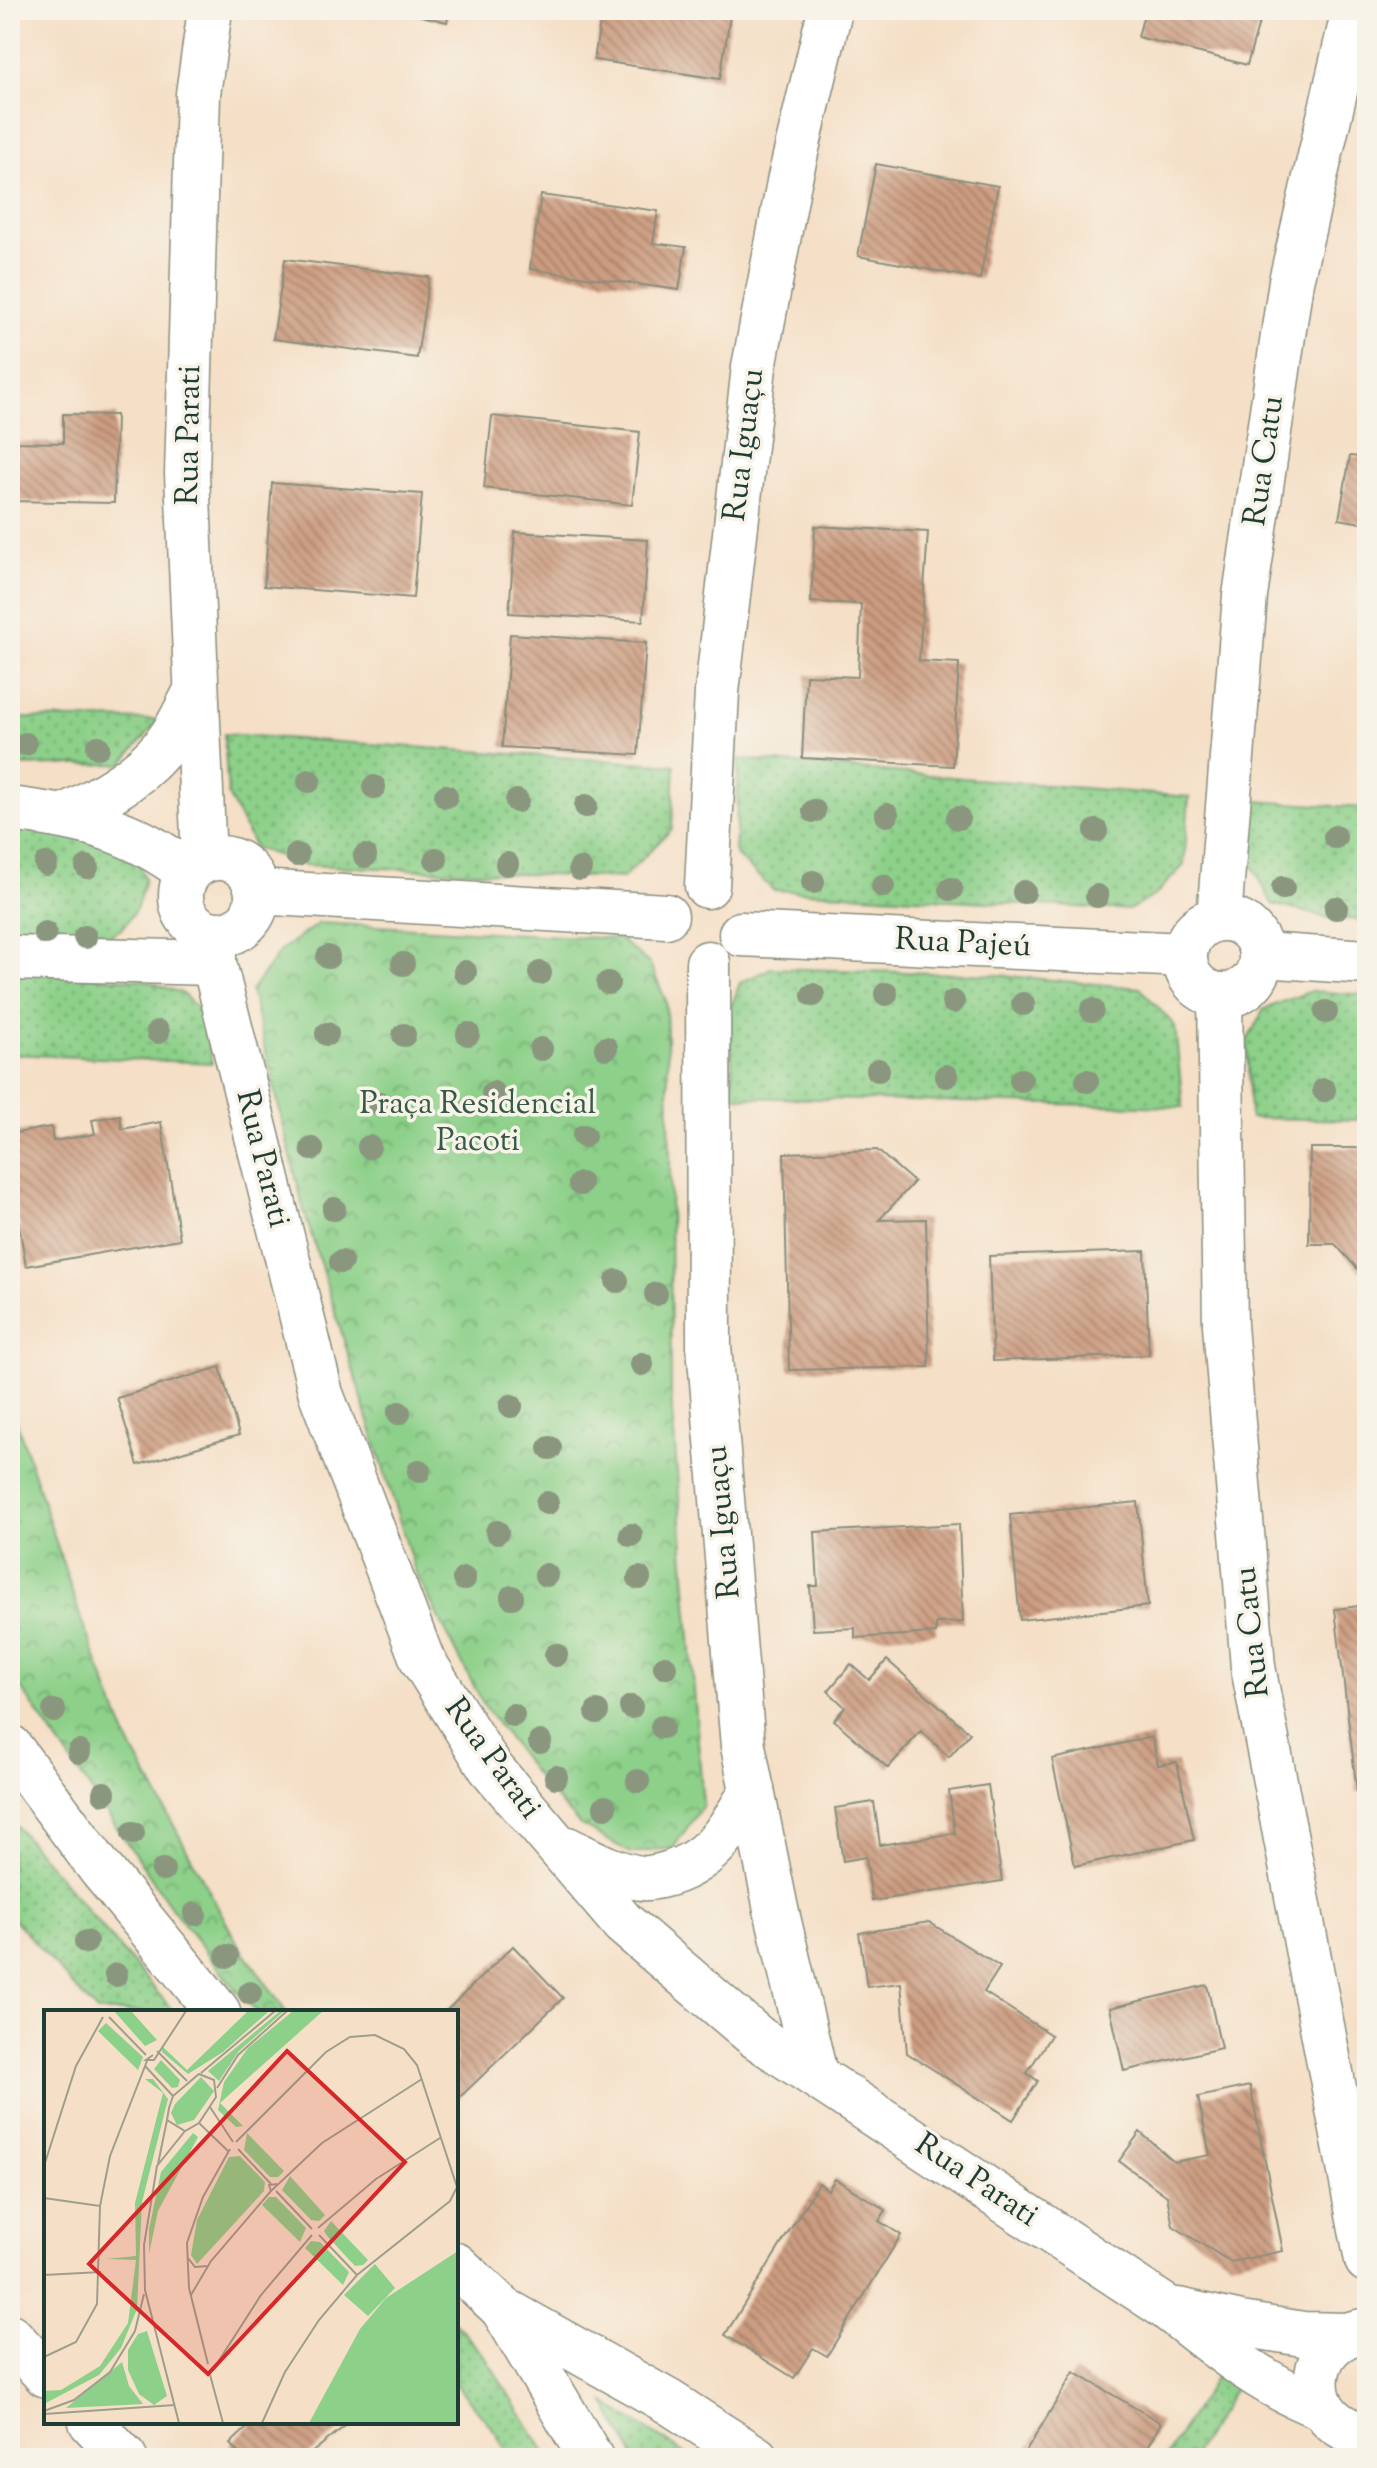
<svg xmlns="http://www.w3.org/2000/svg" width="1377" height="2468" viewBox="0 0 1377 2468" font-family="'Sorts Mill Goudy',serif">
  <style>
    .grass { fill: url(#grass-dots); stroke: #56865e; stroke-width: 2 }
    .park { fill: url(#park-crowns); stroke: #56865e; stroke-width: 2 }
    .building { fill: url(#building-back-hatch) }
    .lines { fill: none; stroke-linecap: round; stroke-linejoin: round }
    .minor-casing { stroke: #8a8e7d; stroke-width: 47 }
    .minor { stroke: #fff; stroke-width: 44 }
    .tree { fill: #8b967f }
    .labels { text-anchor: middle; dominant-baseline: central; stroke-width: 7; stroke-linejoin: round; paint-order: stroke }
    .street-label { font-size: 32px; fill: #1f3d34; stroke: #f7f3e8 }
    .park-label { font-size: 32px; fill: #355a45; stroke: #f7f3e8 }
    .inset-road { fill: none; stroke: #9f9e8c; stroke-width: 2 }
    .view { fill: #d62828; fill-opacity: 0.15; stroke: #d62828; stroke-width: 4 }
    .inset-edge { fill: none; stroke: #1f3d34; stroke-width: 4 }
  </style>
  <defs>
    <pattern id="grass-dots" width="8" height="8" patternUnits="userSpaceOnUse" patternTransform="scale(2)"><rect width="8" height="8" fill="#8cd089"/><path d="M2 2h.1M6 6h.1" fill="none" stroke="#72aa71" stroke-width="1.8" stroke-linecap="round"/></pattern>
    <pattern id="park-crowns" width="20" height="18" patternUnits="userSpaceOnUse" patternTransform="scale(2)"><rect width="20" height="18" fill="#8cd089"/><path d="M2 6a3 3 0 1 1 6 0M12 15a3 3 0 1 1 6 0" fill="none" stroke="#72aa71"/></pattern>
    <pattern id="building-back-hatch" width="6" height="6" patternUnits="userSpaceOnUse" patternTransform="scale(2)"><rect width="6" height="6" fill="#cc9c80"/><path d="M-1 5l2 2M0 0l6 6M5-1l2 2" fill="none" stroke="#a5806a"/></pattern>
  </defs>
  <rect width="100%" height="100%" fill="#f7f3e8"/>
  <filter id="ink" filterUnits="userSpaceOnUse"><feTurbulence type="fractalNoise" baseFrequency=".0125" numOctaves="2"/><feDisplacementMap in="SourceGraphic" scale="16" xChannelSelector="R" yChannelSelector="G"/><feConvolveMatrix kernelMatrix="1 2 1 2 8 2 1 2 1" color-interpolation-filters="sRGB"/></filter>
  <filter id="wash" filterUnits="userSpaceOnUse"><feTurbulence type="fractalNoise" baseFrequency=".006" numOctaves="4" result="noise"/><feDisplacementMap in="SourceGraphic" scale="32" xChannelSelector="R" yChannelSelector="G"/><feGaussianBlur stdDeviation="1.8" result="paint"/><feColorMatrix in="noise" values="0 0 0 0 0 0 0 0 0 0 0 0 0 0 0 0 0 1.4 0 .05"/><feComposite in="paint" operator="in"/></filter>
  <g filter="url(#wash)">
    <rect width="100%" height="100%" fill="#f5dfc6"/>
    <g class="grass">
      <polygon points="10,718 159,720 122,764 10,766"/>
      <polygon points="224,734 675,765 672,829 623,878 305,865 255,848 228,795"/>
      <polygon points="739,759 1189,797 1184,865 1155,895 1129,910 773,890 735,854"/>
      <polygon points="1254,801 1367,808 1367,920 1328,918 1272,904 1250,860"/>
      <polygon points="10,823 134,850 145,879 137,907 123,928 102,940 10,935"/>
      <polygon points="771,968 998,975 1140,988 1175,1026 1183,1107 734,1097 729,1012 740,983"/>
      <polygon points="10,972 144,980 182,993 202,1013 212,1063 10,1054"/>
      <polygon points="1311,991 1367,995 1367,1120 1250,1118 1247,1041 1264,1009"/>
      <polygon points="10,1819 174,2012 97,2012 10,1915"/>
      <polygon points="456,2324 484,2355 549,2458 509,2458 496,2433 456,2384"/>
      <polygon points="1222,2366 1241,2378 1192,2458 1165,2458"/>
      <polygon points="605,2403 693,2458 635,2458"/>
    </g>
    <g class="park">
      <polygon points="319,923 619,939 650,964 666,1001 670,1158 671,1395 703,1805 673,1848 631,1853 579,1824 542,1783 484,1706 415,1571 304,1211 251,991 281,950"/>
      <polygon points="10,1401 81,1619 127,1739 234,1937 286,2012 257,2012 235,1989 171,1907 10,1672"/>
    </g>
    <g id="blocks">
      <g class="building">
        <polygon points="396,10 450,10 447,22"/>
        <polygon points="602,10 731,10 720,79 594,60"/>
        <polygon points="1145,10 1210,10 1259,23 1247,65 1138,37"/>
        <polygon points="876,164 998,186 980,279 858,256"/>
        <polygon points="541,195 658,211 653,243 686,247 679,290 530,269"/>
        <polygon points="285,259 429,277 417,358 273,339"/>
        <polygon points="10,413 14,413 13,442 63,443 63,414 116,415 114,503 10,501"/>
        <polygon points="492,416 640,432 632,505 484,488"/>
        <polygon points="1350,456 1367,458 1367,524 1339,519"/>
        <polygon points="272,483 422,494 413,598 264,586"/>
        <polygon points="815,526 928,532 919,661 959,663 953,766 802,758 806,675 858,677 861,604 811,602"/>
        <polygon points="515,532 648,540 643,621 509,613"/>
        <polygon points="510,634 646,643 638,755 502,747"/>
        <polygon points="120,1115 122,1129 161,1122 180,1239 26,1266 10,1173 10,1134 51,1127 53,1141 95,1134 92,1120"/>
        <polygon points="1310,1148 1367,1148 1367,1271 1363,1275 1335,1244 1309,1244"/>
        <polygon points="877,1150 914,1182 879,1220 926,1219 929,1367 789,1370 784,1153"/>
        <polygon points="1145,1251 1149,1355 993,1361 989,1256"/>
        <polygon points="220,1367 239,1435 138,1465 117,1398"/>
        <polygon points="1138,1502 1148,1606 1020,1620 1010,1515"/>
        <polygon points="959,1524 963,1622 936,1623 936,1633 855,1638 855,1628 813,1630 810,1586 818,1586 815,1532"/>
        <polygon points="1367,1605 1367,1791 1357,1792 1335,1609"/>
        <polygon points="887,1660 970,1733 949,1757 921,1731 888,1768 834,1720 845,1707 828,1691 851,1664 869,1680"/>
        <polygon points="1152,1737 1158,1765 1177,1762 1194,1840 1075,1866 1052,1759"/>
        <polygon points="988,1785 1002,1881 872,1901 866,1857 843,1861 835,1808 874,1802 880,1845 955,1833 949,1791"/>
        <polygon points="929,1922 1000,1967 984,1992 1051,2035 1027,2073 1038,2081 1013,2120 907,2053 901,1983 867,1987 859,1933"/>
        <polygon points="513,1946 563,1998 456,2101 456,2012 445,2012"/>
        <polygon points="1207,1985 1221,2048 1124,2071 1110,2008"/>
        <polygon points="1250,2086 1283,2251 1231,2262 1173,2226 1167,2196 1119,2161 1140,2132 1174,2162 1210,2155 1198,2097"/>
        <polygon points="835,2179 886,2210 879,2221 901,2235 827,2356 813,2348 794,2378 725,2335 819,2183 828,2190"/>
        <polygon points="1074,2372 1161,2423 1141,2458 1022,2458"/>
        <polygon points="253,2422 350,2422 305,2458 243,2458 230,2444"/>
      </g>
    </g>
  </g>
  <g filter="url(#ink)">
    <use href="#blocks" fill-opacity="0" stroke="#8a8e7d" stroke-width="2"/>
    <g class="lines">
      <g class="minor-casing">
        <g id="minor">
          <path d="M10 809C82 818 129 827 188 872"/>
          <path d="M64 816C106 796 151 771 176 729 183 717 189 704 196 691"/>
          <circle cx="219" cy="896" r="38"/>
          <polyline points="204,860 187,474 198,94 210,10"/>
          <polyline points="707,886 717,692 754,367 789,182 830,10"/>
          <polyline points="257,892 666,916"/>
          <polyline points="1219,918 1245,596 1291,281 1354,10"/>
          <circle cx="1223" cy="957" r="38"/>
          <polyline points="741,934 1185,955"/>
          <path d="M214 935V963L321 1394 422 1659 490 1767 623 1923 758 2038 1167 2308C1215 2346 1263 2386 1321 2407"/>
          <polyline points="1262,955 1367,962"/>
          <polyline points="10,958 214,963"/>
          <polyline points="708,963 709,1346 743,1746 776,1909 815,2074"/>
          <polyline points="1220,995 1225,1325 1253,1667 1367,2260"/>
          <polyline points="10,1747 99,1867 218,2012"/>
          <path d="M567 1849C591 1861 615 1875 642 1878 648 1879 654 1877 660 1876 709 1865 730 1830 752 1790"/>
          <polyline points="456,2265 503,2309 669,2402 756,2458"/>
          <polyline points="1178,2310 1241,2324 1303,2334 1348,2335"/>
          <polyline points="504,2311 591,2458"/>
          <path d="M1365 2331C1302 2337 1298 2427 1367 2434"/>
          <polyline points="10,2336 46,2375"/>
          <polyline points="91,2422 125,2458"/>
        </g>
      </g>
      <use href="#minor" class="minor"/>
    </g>
    <g class="tree">
      <circle cx="25" cy="744" r="12"/>
      <circle cx="98" cy="747" r="12"/>
      <circle cx="309" cy="781" r="12"/>
      <circle cx="374" cy="787" r="12"/>
      <circle cx="446" cy="796" r="12"/>
      <circle cx="517" cy="801" r="12"/>
      <circle cx="586" cy="806" r="12"/>
      <circle cx="814" cy="811" r="12"/>
      <circle cx="887" cy="815" r="12"/>
      <circle cx="958" cy="818" r="12"/>
      <circle cx="1096" cy="831" r="12"/>
      <circle cx="1335" cy="837" r="12"/>
      <circle cx="297" cy="855" r="12"/>
      <circle cx="365" cy="856" r="12"/>
      <circle cx="436" cy="859" r="12"/>
      <circle cx="46" cy="864" r="12"/>
      <circle cx="507" cy="864" r="12"/>
      <circle cx="87" cy="867" r="12"/>
      <circle cx="580" cy="869" r="12"/>
      <circle cx="813" cy="882" r="12"/>
      <circle cx="883" cy="886" r="12"/>
      <circle cx="1283" cy="888" r="12"/>
      <circle cx="951" cy="889" r="12"/>
      <circle cx="1024" cy="892" r="12"/>
      <circle cx="1097" cy="896" r="12"/>
      <circle cx="1336" cy="908" r="12"/>
      <circle cx="45" cy="933" r="12"/>
      <circle cx="85" cy="937" r="12"/>
      <circle cx="328" cy="957" r="12"/>
      <circle cx="403" cy="964" r="12"/>
      <circle cx="465" cy="972" r="12"/>
      <circle cx="540" cy="973" r="12"/>
      <circle cx="608" cy="983" r="12"/>
      <circle cx="886" cy="994" r="12"/>
      <circle cx="813" cy="995" r="12"/>
      <circle cx="953" cy="1002" r="12"/>
      <circle cx="1023" cy="1004" r="12"/>
      <circle cx="1092" cy="1010" r="12"/>
      <circle cx="1326" cy="1012" r="12"/>
      <circle cx="158" cy="1032" r="12"/>
      <circle cx="327" cy="1034" r="12"/>
      <circle cx="468" cy="1034" r="12"/>
      <circle cx="404" cy="1035" r="12"/>
      <circle cx="606" cy="1048" r="12"/>
      <circle cx="541" cy="1049" r="12"/>
      <circle cx="878" cy="1070" r="12"/>
      <circle cx="946" cy="1076" r="12"/>
      <circle cx="1021" cy="1080" r="12"/>
      <circle cx="1087" cy="1081" r="12"/>
      <circle cx="1324" cy="1090" r="12"/>
      <circle cx="493" cy="1093" r="12"/>
      <circle cx="379" cy="1103" r="12"/>
      <circle cx="584" cy="1136" r="12"/>
      <circle cx="369" cy="1147" r="12"/>
      <circle cx="312" cy="1149" r="12"/>
      <circle cx="580" cy="1184" r="12"/>
      <circle cx="334" cy="1209" r="12"/>
      <circle cx="341" cy="1262" r="12"/>
      <circle cx="617" cy="1281" r="12"/>
      <circle cx="656" cy="1294" r="12"/>
      <circle cx="642" cy="1364" r="12"/>
      <circle cx="511" cy="1406" r="12"/>
      <circle cx="399" cy="1413" r="12"/>
      <circle cx="550" cy="1448" r="12"/>
      <circle cx="419" cy="1471" r="12"/>
      <circle cx="547" cy="1503" r="12"/>
      <circle cx="497" cy="1532" r="12"/>
      <circle cx="631" cy="1535" r="12"/>
      <circle cx="546" cy="1575" r="12"/>
      <circle cx="639" cy="1578" r="12"/>
      <circle cx="464" cy="1579" r="12"/>
      <circle cx="512" cy="1597" r="12"/>
      <circle cx="556" cy="1655" r="12"/>
      <circle cx="665" cy="1667" r="12"/>
      <circle cx="631" cy="1707" r="12"/>
      <circle cx="54" cy="1711" r="12"/>
      <circle cx="597" cy="1712" r="12"/>
      <circle cx="513" cy="1715" r="12"/>
      <circle cx="662" cy="1727" r="12"/>
      <circle cx="540" cy="1742" r="12"/>
      <circle cx="79" cy="1752" r="12"/>
      <circle cx="556" cy="1777" r="12"/>
      <circle cx="638" cy="1781" r="12"/>
      <circle cx="104" cy="1793" r="12"/>
      <circle cx="605" cy="1807" r="12"/>
      <circle cx="133" cy="1833" r="12"/>
      <circle cx="163" cy="1870" r="12"/>
      <circle cx="195" cy="1914" r="12"/>
      <circle cx="86" cy="1942" r="12"/>
      <circle cx="227" cy="1956" r="12"/>
      <circle cx="116" cy="1975" r="12"/>
      <circle cx="250" cy="1993" r="12"/>
    </g>
  </g>
  <g class="labels">
    <g class="street-label">
      <text transform="translate(190 435) rotate(-89)">Rua Parati</text>
      <text transform="translate(745 445) rotate(-83)">Rua Iguaçu</text>
      <text transform="translate(1265 461) rotate(-82)">Rua Catu</text>
      <text transform="translate(963 944) rotate(3)">Rua Pajeú</text>
      <text transform="translate(262 1159) rotate(76)">Rua Parati</text>
      <text transform="translate(724 1522) rotate(-95)">Rua Iguaçu</text>
      <text transform="translate(1253 1632) rotate(-96)">Rua Catu</text>
      <text transform="translate(492 1759) rotate(54)">Rua Parati</text>
      <text transform="translate(976 2181) rotate(34)">Rua Parati</text>
    </g>
    <g class="park-label">
      <text x="478" y="1105">Praça Residencial<tspan x="478" dy="37">Pacoti</tspan></text>
    </g>
  </g>
  <g transform="translate(44 2010)">
    <rect width="414" height="414" fill="#f5dfc6"/>
    <path d="M70 1H87L113 30 101 36ZM204 1H225L179 42 144 64 118 42V36L143 60ZM236 1H240L194 42 175 71 164 61ZM249 1H279L176 93 199 116 192 117 174 100 180 72 204 38ZM62 13 99 47 94 60 54 21ZM117 50 136 70 134 77 128 78 110 59ZM101 69H109L124 89 98 192 93 299 77 338 55 365 0 394V381L17 380 56 356 84 313 92 250 62 249 92 246 91 193 119 83ZM203 123 240 161 234 167H226L200 140ZM246 166 281 205 275 211 267 210 238 180ZM225 187H232L262 218 256 232 218 195ZM287 211 324 250 319 255 311 256 284 227 280 221ZM267 231 276 232 305 262 299 275 261 238ZM331 254 351 278 324 306 300 285ZM78 352 85 376 99 394 22 398Z" fill="#8cd089"/>
    <path d="M414 241V413H265L316 319 342 288Z" fill="#8cd089"/>
    <path d="M157 67 170 81 150 110 133 115 127 103 131 94ZM149 123 154 127 114 201 105 244V219L117 162ZM196 146 221 172 220 181 153 254 147 245 153 210 185 147ZM103 321 123 386 110 395 95 384 84 360V340L94 324Z" fill="#8cd089"/>
    <path class="inset-road" d="M65 7 102 45M113 41 143 71M109 45 102 50H110L142 1M101 56 129 86M157 63 231 1M155 64 170 70 172 87 155 113 141 121 123 110 125 98 129 86ZM173 78 194 45 243 1M166 97 189 132M155 113 184 141M192 132 282 42 306 27 331 25 360 39 373 55 413 177 406 191 313 265 275 310 241 362 218 413M194 139 227 174M114 154 123 110M0 156 32 56 59 7M233 174 225 175 227 181 278 133 378 69M232 181 268 219M0 188 56 196M274 218 332 169 396 128M275 225 313 265M144 248 151 257 164 256M0 265 57 262M147 285 167 251 227 181M0 347 32 332 53 294 56 196 66 146 103 51M174 352 217 285 268 225M164 354 145 278 143 233 159 187 186 139M165 361 179 413M0 401 30 390 66 362 91 321 100 284M0 404 131 395M135 413 101 280 100 235 113 156 141 121"/>
    <path class="view" d="M243 41 361 152 164 364 45 254Z"/>
    <rect width="414" height="414" class="inset-edge"/>
  </g>
  <rect width="1377" height="2468" fill="none" stroke="#f7f3e8" stroke-width="40"/>
</svg>
